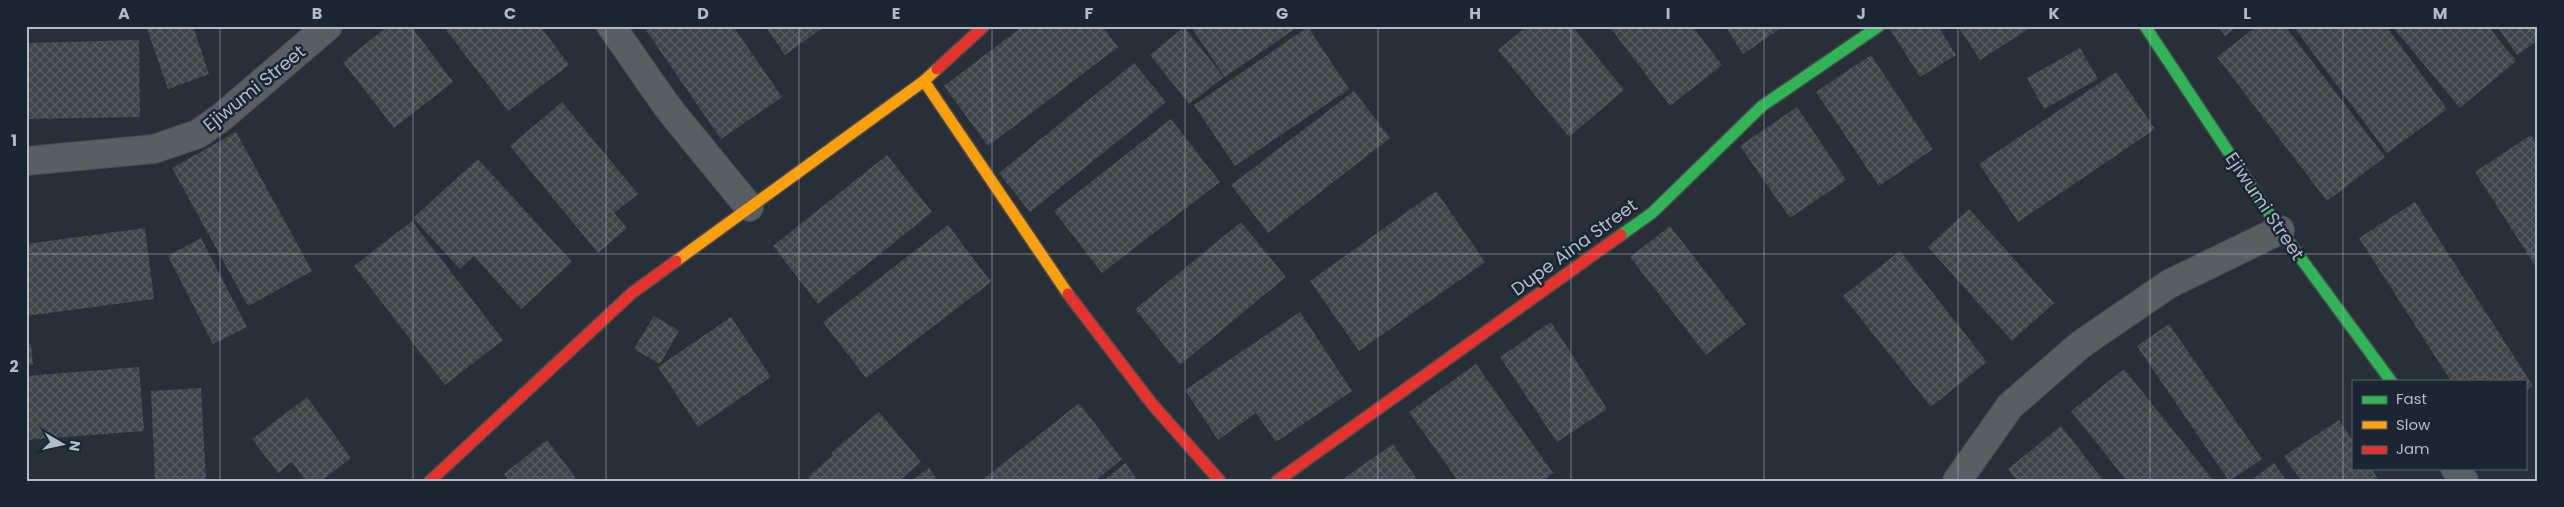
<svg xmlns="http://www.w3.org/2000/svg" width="2564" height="507" viewBox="0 0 2564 507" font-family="Poppins,sans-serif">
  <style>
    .building { fill: url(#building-cross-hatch) }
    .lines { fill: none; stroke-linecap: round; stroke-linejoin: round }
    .street-casing { stroke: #464b51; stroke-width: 30 }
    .fast-casing { stroke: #464b51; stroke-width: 14 }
    .slow-casing { stroke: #464b51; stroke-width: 14 }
    .jam-casing { stroke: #464b51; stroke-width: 14 }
    .street { stroke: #585e64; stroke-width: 28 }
    .fast { stroke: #30b455; stroke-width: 11 }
    .slow { stroke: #ff9f0a; stroke-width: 11 }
    .jam { stroke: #e5322d; stroke-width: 11 }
    .grid { fill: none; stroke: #b2bcc8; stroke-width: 1; stroke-opacity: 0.55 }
    .labels { text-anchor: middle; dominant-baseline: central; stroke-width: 5; stroke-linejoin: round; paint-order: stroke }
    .street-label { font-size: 18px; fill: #b2bcc8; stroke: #1b2631 }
    .neatline { fill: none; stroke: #b2bcc8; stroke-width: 2 }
    .grid-label { font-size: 16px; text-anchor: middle; font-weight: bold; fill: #b2bcc8 }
  </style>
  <defs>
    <pattern id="building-cross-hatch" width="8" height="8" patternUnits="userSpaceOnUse" patternTransform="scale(1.25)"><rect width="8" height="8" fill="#3d444a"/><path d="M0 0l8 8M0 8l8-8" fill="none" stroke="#575d63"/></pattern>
  </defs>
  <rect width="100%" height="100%" fill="#282f36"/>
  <g class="building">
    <polygon points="146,26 193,26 209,74 168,89"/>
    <polygon points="388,26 411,26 453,82 394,128 343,62"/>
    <polygon points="443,26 540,26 569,65 508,111"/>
    <polygon points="643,26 733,26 782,97 721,139"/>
    <polygon points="765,26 825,26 785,55"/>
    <polygon points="1023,26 1102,26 1118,47 988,146 944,86"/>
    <polygon points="1198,26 1299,26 1225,77 1193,30"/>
    <polygon points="1527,26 1572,26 1624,90 1569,137 1498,50"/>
    <polygon points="1609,26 1692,26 1722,65 1670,106"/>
    <polygon points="1725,26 1784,26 1743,54"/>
    <polygon points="1894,26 1938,26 1956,55 1920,77 1890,29"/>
    <polygon points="1958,26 2033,26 1980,60"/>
    <polygon points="2218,26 2238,26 2225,36"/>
    <polygon points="2257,26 2285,26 2385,157 2327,201 2217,57"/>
    <polygon points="2293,26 2386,26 2447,109 2387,153"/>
    <polygon points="2392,26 2488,26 2516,61 2460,108"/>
    <polygon points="2497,26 2538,26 2538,40 2517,55"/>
    <polygon points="1184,27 1224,77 1189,104 1150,55"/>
    <polygon points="1308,27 1349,89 1235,166 1194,105"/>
    <polygon points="139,40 140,117 26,119 26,43"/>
    <polygon points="2080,48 2098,79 2044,109 2027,78"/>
    <polygon points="1871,55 1933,149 1879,186 1816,92"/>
    <polygon points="1134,63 1166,102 1030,212 999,173"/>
    <polygon points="2116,72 2155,129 2018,222 1979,164"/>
    <polygon points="1354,91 1390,138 1268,233 1231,185"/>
    <polygon points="562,102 638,194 614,213 627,228 598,253 510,146"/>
    <polygon points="1797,107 1846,180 1790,218 1740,146"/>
    <polygon points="1171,119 1220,182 1102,273 1054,211"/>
    <polygon points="236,132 312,271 248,306 172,168"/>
    <polygon points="2531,135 2538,145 2538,270 2475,172"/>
    <polygon points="887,155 932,212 818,304 773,246"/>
    <polygon points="478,159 572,262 521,309 474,256 460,269 413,218"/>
    <polygon points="1436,191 1485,262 1359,351 1310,281"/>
    <polygon points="2415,202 2533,386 2525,391 2525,381 2451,381 2359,238"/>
    <polygon points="1969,209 2054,303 2012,341 1928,247"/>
    <polygon points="412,221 503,340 445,385 354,266"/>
    <polygon points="1241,222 1286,277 1180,365 1135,309"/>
    <polygon points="948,225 991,282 866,378 823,322"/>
    <polygon points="1670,226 1746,324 1706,355 1630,257"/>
    <polygon points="145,228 154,299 26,316 26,244"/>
    <polygon points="201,238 247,327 213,344 168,256"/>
    <polygon points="1900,251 1987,362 1931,407 1843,296"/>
    <polygon points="1300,312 1352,391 1276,442 1256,413 1218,440 1185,390"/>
    <polygon points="654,316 679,331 660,364 634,349"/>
    <polygon points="731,317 771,377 698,427 658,367"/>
    <polygon points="1551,322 1607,409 1557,442 1500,357"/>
    <polygon points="2169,324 2262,459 2229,481 2137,346"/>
    <polygon points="26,344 31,344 33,365 26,366"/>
    <polygon points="1476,364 1553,473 1543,481 1458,481 1409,412"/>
    <polygon points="139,367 144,431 26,440 26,376"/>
    <polygon points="2124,369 2214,481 2127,481 2071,411"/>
    <polygon points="201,388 206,481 155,481 151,391"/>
    <polygon points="307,397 351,458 321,481 306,481 292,462 278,473 252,439"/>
    <polygon points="1079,403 1122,459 1095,481 981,481"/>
    <polygon points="879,412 921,462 899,481 811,481 808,477 833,455 831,453"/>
    <polygon points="2339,420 2353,441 2353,468 2371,468 2379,481 2301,481 2284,456"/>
    <polygon points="2061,426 2104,481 2017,481 2008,469"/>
    <polygon points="547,440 578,481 510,481 504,474"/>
    <polygon points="1393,444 1418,481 1340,481"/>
    <polygon points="1125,463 1138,481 1103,481"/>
    <polygon points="2274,463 2287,481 2250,481"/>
    <polygon points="929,468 938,481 911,481"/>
  </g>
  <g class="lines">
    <g class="street-casing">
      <g id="street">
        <polyline points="611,26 669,109 749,207"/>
        <polyline points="26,161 154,149 198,134 223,116 328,26"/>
        <polyline points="2455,468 2464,481"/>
        <polyline points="1957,481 2010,406 2080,345 2169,284 2280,230"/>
      </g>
    </g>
    <g class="fast-casing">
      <g id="fast">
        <polyline points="2145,26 2280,230 2391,381"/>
        <polyline points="1621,235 1652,213 1762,106 1879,26"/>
      </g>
    </g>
    <g class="slow-casing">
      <g id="slow">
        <polyline points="924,81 1068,294"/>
        <polyline points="676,261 924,81 937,69"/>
      </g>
    </g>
    <g class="jam-casing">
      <g id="jam">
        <polyline points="937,69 984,26"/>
        <polyline points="1068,294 1152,404 1220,481"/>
        <polyline points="430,481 632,293 676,261"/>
        <polyline points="1277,481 1621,235"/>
      </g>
    </g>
    <use href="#street" class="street"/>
    <use href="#fast" class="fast"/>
    <use href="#slow" class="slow"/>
    <use href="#jam" class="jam"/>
  </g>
  <path class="grid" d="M220 26V481M413 26V481M606 26V481M799 26V481M992 26V481M1185 26V481M1378 26V481M1571 26V481M1764 26V481M1958 26V481M2150 26V481M2343 26V481M26 254H2538"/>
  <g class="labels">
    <g class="street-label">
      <text transform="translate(254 88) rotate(-39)">Ejiwumi Street</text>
      <text transform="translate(2265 206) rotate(56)">Ejiwumi Street</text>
      <text transform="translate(1574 247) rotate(-36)">Dupe Aina Street</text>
    </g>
  </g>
  <rect width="2564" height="507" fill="none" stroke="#1b2631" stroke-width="55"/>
  <rect x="2352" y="380" width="175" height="90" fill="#1b2631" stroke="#57626d"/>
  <rect x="2362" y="396" width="25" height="8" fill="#30b455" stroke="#57626d"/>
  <text x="2396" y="404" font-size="15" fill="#b2bcc8">Fast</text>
  <rect x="2362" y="421" width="25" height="8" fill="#ff9f0a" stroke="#57626d"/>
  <text x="2396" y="430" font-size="15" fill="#b2bcc8">Slow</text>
  <rect x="2362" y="446" width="25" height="8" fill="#e5322d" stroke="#57626d"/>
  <text x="2396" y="454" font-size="15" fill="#b2bcc8">Jam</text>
  <g transform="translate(62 444) rotate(99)" stroke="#1b2631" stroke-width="4" paint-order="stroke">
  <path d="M0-4L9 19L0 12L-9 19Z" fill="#b2bcc8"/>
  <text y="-8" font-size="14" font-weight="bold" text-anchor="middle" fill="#b2bcc8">N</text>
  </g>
  <rect x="28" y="28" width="2508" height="452" class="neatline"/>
  <g class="grid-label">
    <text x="124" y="19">A</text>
    <text x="317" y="19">B</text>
    <text x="510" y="19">C</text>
    <text x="703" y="19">D</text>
    <text x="896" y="19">E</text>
    <text x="1089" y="19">F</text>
    <text x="1282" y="19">G</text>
    <text x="1475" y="19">H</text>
    <text x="1668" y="19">I</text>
    <text x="1861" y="19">J</text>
    <text x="2054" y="19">K</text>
    <text x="2247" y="19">L</text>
    <text x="2440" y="19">M</text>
    <text x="14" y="146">1</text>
    <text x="14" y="372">2</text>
  </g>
</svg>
